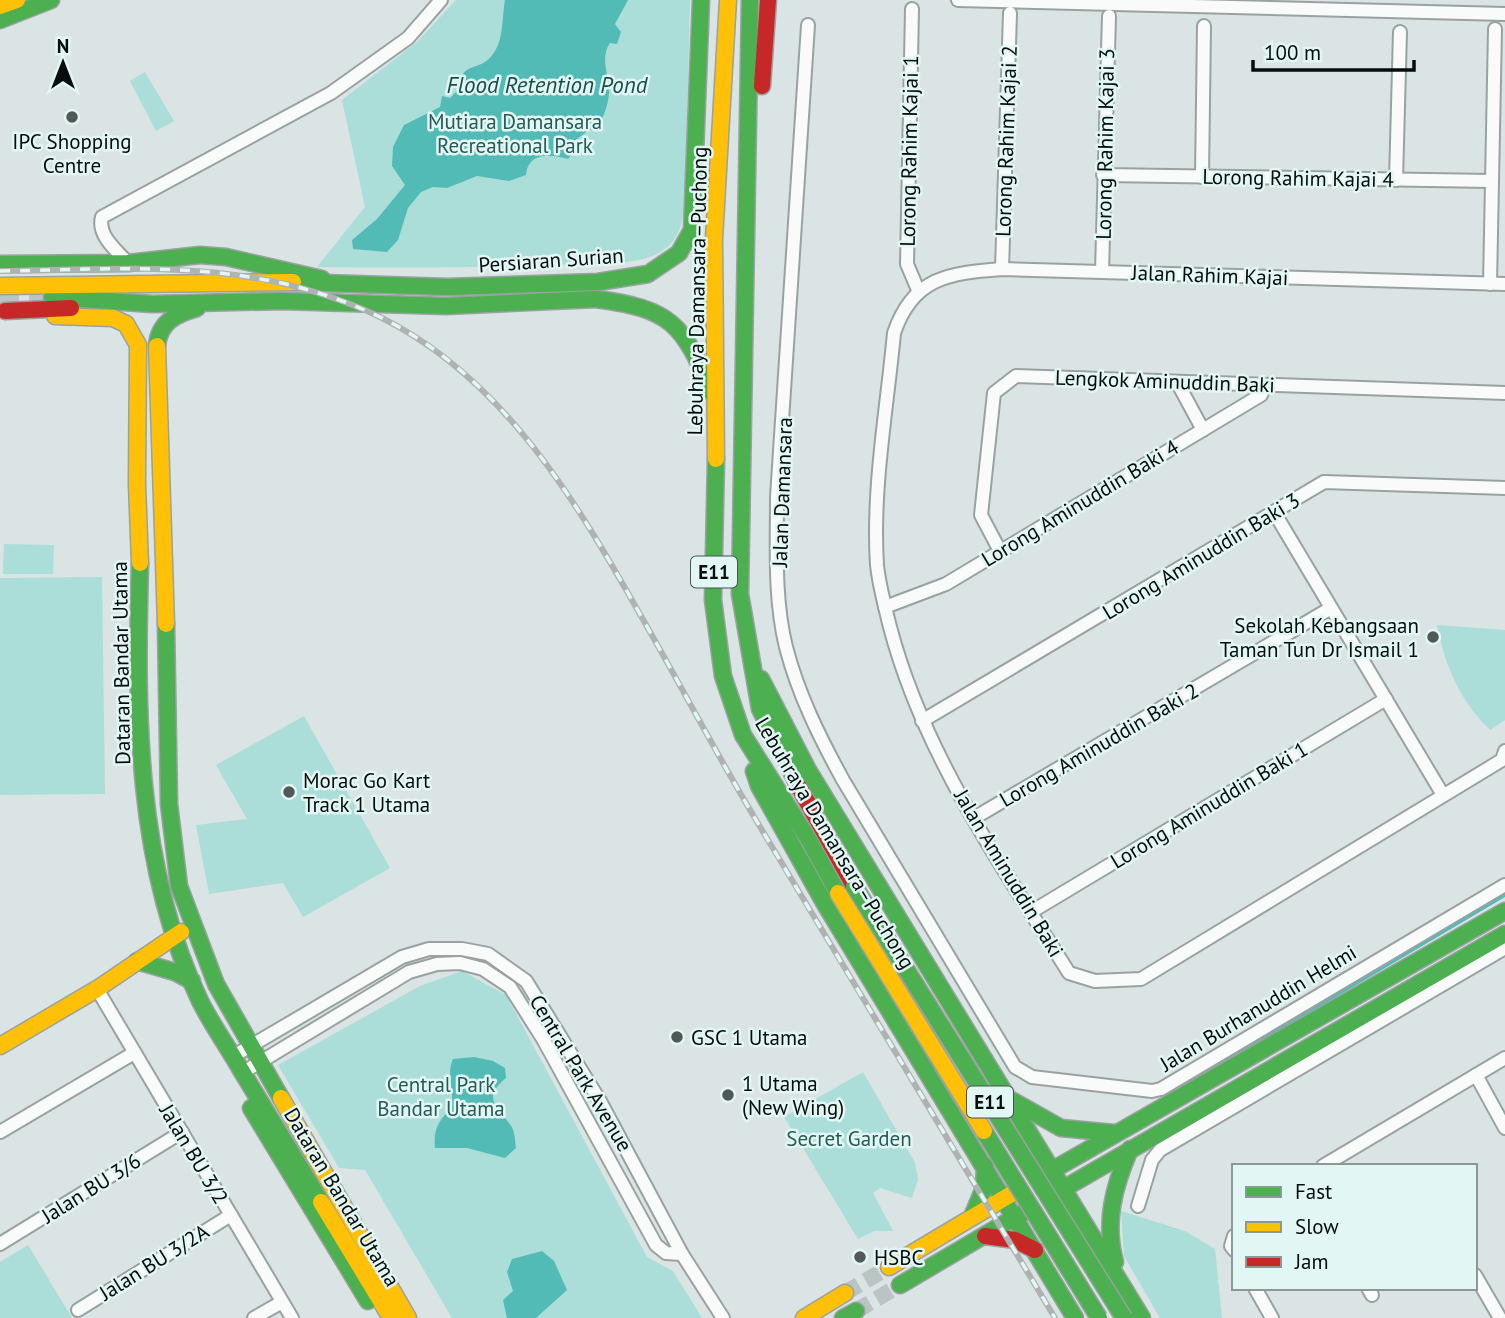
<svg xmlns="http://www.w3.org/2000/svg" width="1505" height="1318" viewBox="0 0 1505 1318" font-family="'PT Sans',sans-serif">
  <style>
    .green { fill: #abddd9 }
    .water { fill: #53bbb6 }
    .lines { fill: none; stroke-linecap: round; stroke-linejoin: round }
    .stream { stroke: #53bbb6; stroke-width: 3.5 }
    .secondary-tunnel { stroke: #bac4c4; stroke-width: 16; stroke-dasharray: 16 8; stroke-linecap: butt }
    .primary-tunnel { stroke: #bac4c4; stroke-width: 19; stroke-dasharray: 19 10; stroke-linecap: butt }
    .street-casing { stroke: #9aa2a1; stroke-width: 16 }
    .fast-casing { stroke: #9aa2a1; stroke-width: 19 }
    .slow-casing { stroke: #9aa2a1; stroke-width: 19 }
    .jam-casing { stroke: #9aa2a1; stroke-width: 19 }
    .street { stroke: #f9fbfb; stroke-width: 12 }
    .fast { stroke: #4caf50; stroke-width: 16 }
    .slow { stroke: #ffc107; stroke-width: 16 }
    .jam { stroke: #c62828; stroke-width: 16 }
    .rail-casing { stroke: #b0b2b2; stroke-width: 6 }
    .rail { stroke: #e2f6f4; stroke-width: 3.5; stroke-dasharray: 10; stroke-linecap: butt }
    .fast-bridge-casing { stroke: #9aa2a1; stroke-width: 19; stroke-linecap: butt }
    .slow-bridge-casing { stroke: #9aa2a1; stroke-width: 19; stroke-linecap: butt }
    .fast-bridge { stroke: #4caf50; stroke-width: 16 }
    .slow-bridge { stroke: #ffc107; stroke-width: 16 }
    .poi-dot { fill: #515858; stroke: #e2f6f4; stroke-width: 2.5 }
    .labels { text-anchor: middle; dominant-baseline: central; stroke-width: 5; stroke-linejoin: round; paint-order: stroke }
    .shield { fill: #e2f6f4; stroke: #495352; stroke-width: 2 }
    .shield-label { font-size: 19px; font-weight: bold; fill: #070d0c }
    .park-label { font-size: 21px; fill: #265b57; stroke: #e2f6f4 }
    .poi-label { font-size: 21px; fill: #070d0c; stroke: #e2f6f4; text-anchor: start }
    .street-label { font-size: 21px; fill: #070d0c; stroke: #e2f6f4 }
    .water-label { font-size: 23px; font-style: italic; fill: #184f4b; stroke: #e2f6f4 }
  </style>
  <rect width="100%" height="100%" fill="#dae4e4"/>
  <g class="green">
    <path d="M456 0H690L685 206C682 225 678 241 662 251 639 266 599 263 573 264 487 268 402 268 317 267L365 207 342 100 417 42Z"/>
    <polygon points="145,72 174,121 156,131 130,81"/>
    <polygon points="4,544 54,545 53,574 3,574"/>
    <polygon points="102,577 105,794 0,795 0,578"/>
    <path d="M1437 625 1505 630V720L1490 730C1460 701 1445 666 1437 625Z"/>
    <polygon points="304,716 390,868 303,917 283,883 209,894 196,825 247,819 216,765"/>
    <polygon points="462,971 506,995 647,1257 673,1271 702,1318 452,1318 365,1170 339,1168 278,1065 420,986"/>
    <polygon points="863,1072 915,1163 918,1180 912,1198 880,1188 873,1193 893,1231 874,1231 858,1239 784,1117"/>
    <polygon points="1121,1211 1185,1231 1215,1249 1222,1318 1160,1318 1124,1256"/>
    <polygon points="28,1245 72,1318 0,1318 0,1262"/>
  </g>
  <g class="water">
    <path d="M505 0H628L615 24 621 32 617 44 610 43C599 59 610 75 609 93 608 107 603 118 596 130H589L573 142 572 154 568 159C551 154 528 152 526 175L509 181 477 176 447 188 433 187 421 192 408 208 398 240 387 252 353 249 352 240 377 219 405 185 392 166 393 147 404 125 440 107 442 96 450 98 459 89C460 60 480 73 493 54 504 40 502 16 505 0Z"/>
    <path d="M474 1057 493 1061 505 1068 506 1078C480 1099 499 1107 511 1126 515 1131 515 1141 516 1148L505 1158 467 1148H435C433 1130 439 1119 452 1108 454 1091 446 1074 453 1059Z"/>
    <polygon points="542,1251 554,1261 567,1290 536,1318 507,1318 503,1300 513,1291 507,1272 512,1259"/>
  </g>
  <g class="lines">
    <polyline class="stream" points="1184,1085 1505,895"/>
    <g class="secondary-tunnel">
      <polyline points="845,1293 889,1267"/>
      <polyline points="856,1311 900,1285"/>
    </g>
    <polyline class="primary-tunnel" points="0,298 52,297"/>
    <g class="street-casing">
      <g id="street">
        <polyline points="958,0 1505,14"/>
        <polyline points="912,9 907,264 918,290"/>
        <path d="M808 25 777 497C777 546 774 599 786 647 798 694 820 738 843 780L1015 1067 1032 1077 1152 1091 1161 1089 1505 885"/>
        <polyline points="1103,175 1492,181"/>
        <polyline points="1202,177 1204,26"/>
        <polyline points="1396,180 1400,32"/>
        <path d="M128 263C116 250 97 235 102 217L331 93 408 38 441 0"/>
        <polyline points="1002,269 1010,13"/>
        <polyline points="1102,272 1109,16"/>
        <polyline points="1490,284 1495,29"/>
        <path d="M1505 284 1002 269C949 273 913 277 894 333 887 409 872 488 877 565 879 585 885 607 890 627 923 753 1000 863 1069 973L1095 981 1141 979 1502 760 1505 751"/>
        <polyline points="1177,382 1203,430"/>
        <polyline points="1274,512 1443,795"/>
        <polyline points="1000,551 981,515 994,393 1016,376 1505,393"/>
        <polyline points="885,607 946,584 1261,395 1265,385"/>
        <polyline points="922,721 1324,482 1505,488"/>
        <polyline points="974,818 1331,608"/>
        <polyline points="1031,912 1386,699"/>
        <polyline points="97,989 292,1318"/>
        <polyline points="232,1057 402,957 429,949 462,949 488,954 526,981 600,1101 682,1254 723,1318"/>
        <polyline points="242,1073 409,972 437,964 460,963 483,969 510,987 543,1039 656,1245 666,1253 682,1254"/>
        <polyline points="1476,1075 1505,1128"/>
        <polyline points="0,1132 134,1053"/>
        <polyline points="1323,1166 1505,1058"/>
        <polyline points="1138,1206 1152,1160 1160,1150 1505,948"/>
        <polyline points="1234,1236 1231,1246 1234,1250"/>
        <polyline points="0,1244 182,1132"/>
        <polyline points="1475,1275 1500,1318"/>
        <polyline points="1255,1288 1272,1318"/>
        <polyline points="1368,1288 1372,1295"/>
        <polyline points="78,1310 231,1215"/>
        <polyline points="254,1318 282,1302"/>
      </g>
    </g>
    <g class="fast-casing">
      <g id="fast">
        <polyline points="750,0 740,594 760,709 799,787"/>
        <polyline points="0,20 51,0"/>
        <polyline points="0,264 128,263 200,255 226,257 322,279"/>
        <polyline points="293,282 447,287 598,282 648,274 679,253 692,230 701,0"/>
        <polyline points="52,297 152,304 282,301 446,306 596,299"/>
        <path d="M596 299C672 309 683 324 712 393"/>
        <path d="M157 346C159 322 176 314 197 308"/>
        <polyline points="716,459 713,600 723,676 743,735 809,840 838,893"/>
        <path d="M140 563C136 712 135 864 200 1001 212 1025 228 1047 241 1070 268 1114 294 1158 321 1202"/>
        <polyline points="166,624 169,804 179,886 216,984 281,1098"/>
        <polyline points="761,679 808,770 1142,1318"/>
        <polyline points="754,771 759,786 825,904 1075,1318"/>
        <polyline points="137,961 175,972 192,981"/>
        <polyline points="1013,1101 1061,1128 1114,1133"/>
        <polyline points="251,1108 368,1301"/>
        <polyline points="1044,1175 1505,911"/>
        <polyline points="1056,1193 1505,934"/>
        <polyline points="972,1217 984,1188 985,1166"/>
        <path d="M1115 1262C1104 1222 1114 1186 1130 1149"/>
        <polyline points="900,1285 1024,1212"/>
        <polyline points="843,1318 856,1311"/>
      </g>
    </g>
    <g class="slow-casing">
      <g id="slow">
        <polyline points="0,6 17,0"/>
        <polyline points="0,286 293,282"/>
        <polyline points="55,316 113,318 126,324 138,345 137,485 140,563"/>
        <polyline points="157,346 166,624"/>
        <polyline points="716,459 714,239 728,0"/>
        <polyline points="0,1046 97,989 181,932"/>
        <polyline points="281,1098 408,1318"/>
        <polyline points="321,1202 391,1318"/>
        <polyline points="889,1267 1013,1193"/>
        <polyline points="804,1318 845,1293"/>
      </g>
    </g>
    <g class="jam-casing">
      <g id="jam">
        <polyline points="762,86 768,0"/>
        <polyline points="5,311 71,308"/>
        <polyline points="799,787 854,886"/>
        <polyline points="985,1236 1015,1240 1035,1250"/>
      </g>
    </g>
    <use href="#street" class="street"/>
    <use href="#fast" class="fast"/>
    <use href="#slow" class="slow"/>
    <use href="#jam" class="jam"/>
    <g class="rail-casing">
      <path id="rail" d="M0 271C134 269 254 257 380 317 504 378 576 501 641 616 680 684 716 753 756 820 855 986 956 1152 1055 1318"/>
    </g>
    <use href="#rail" class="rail"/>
    <g class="fast-bridge-casing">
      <g id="fast-bridge">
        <polyline points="854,886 1124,1318"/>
        <polyline points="984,1131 1099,1318"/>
      </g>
    </g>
    <g class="slow-bridge-casing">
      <polyline id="slow-bridge" points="838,893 984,1131"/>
    </g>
    <use href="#fast-bridge" class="fast-bridge"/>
    <use href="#slow-bridge" class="slow-bridge"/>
  </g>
  <g class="poi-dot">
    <circle cx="72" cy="117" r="7"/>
    <circle cx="1433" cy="637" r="7"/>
    <circle cx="289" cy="792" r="7"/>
    <circle cx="677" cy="1037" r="7"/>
    <circle cx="728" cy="1095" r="7"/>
    <circle cx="860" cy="1257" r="7"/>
  </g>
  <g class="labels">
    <g class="shield">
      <rect x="691" y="556.5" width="46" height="31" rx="5"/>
      <rect x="967" y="1086.5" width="46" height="31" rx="5"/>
    </g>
    <g class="shield-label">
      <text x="714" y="572">E11</text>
      <text x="990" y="1102">E11</text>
    </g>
    <g class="park-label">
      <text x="515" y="121">Mutiara Damansara<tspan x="515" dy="24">Recreational Park</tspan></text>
      <text x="441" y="1084">Central Park<tspan x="441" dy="24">Bandar Utama</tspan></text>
      <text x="849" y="1138">Secret Garden</text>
    </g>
    <g class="poi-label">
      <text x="72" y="141" text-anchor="middle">IPC Shopping<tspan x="72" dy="24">Centre</tspan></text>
      <text x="1419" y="625" text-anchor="end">Sekolah Kebangsaan<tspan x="1419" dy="24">Taman Tun Dr Ismail 1</tspan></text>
      <text x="303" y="780">Morac Go Kart<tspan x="303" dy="24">Track 1 Utama</tspan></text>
      <text x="691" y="1037">GSC 1 Utama</text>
      <text x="742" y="1083">1 Utama<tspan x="742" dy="24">(New Wing)</tspan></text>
      <text x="874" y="1257">HSBC</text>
    </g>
    <g class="street-label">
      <text transform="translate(1006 141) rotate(-88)">Lorong Rahim Kajai 2</text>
      <text transform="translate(1105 144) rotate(-89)">Lorong Rahim Kajai 3</text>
      <text transform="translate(909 151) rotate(-89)">Lorong Rahim Kajai 1</text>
      <text transform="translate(1298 178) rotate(1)">Lorong Rahim Kajai 4</text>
      <text transform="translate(551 260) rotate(-4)">Persiaran Surian</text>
      <text transform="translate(1210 275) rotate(2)">Jalan Rahim Kajai</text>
      <text transform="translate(697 291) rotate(-89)">Lebuhraya Damansara–Puchong</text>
      <text transform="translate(1165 381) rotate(2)">Lengkok Aminuddin Baki</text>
      <text transform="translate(782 492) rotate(-88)">Jalan Damansara</text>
      <text transform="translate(1080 503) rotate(-31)">Lorong Aminuddin Baki 4</text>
      <text transform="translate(1201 556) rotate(-31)">Lorong Aminuddin Baki 3</text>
      <text transform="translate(121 663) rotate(-91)">Dataran Bandar Utama</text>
      <text transform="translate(1099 745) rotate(-30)">Lorong Aminuddin Baki 2</text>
      <text transform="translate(1209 805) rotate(-31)">Lorong Aminuddin Baki 1</text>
      <text transform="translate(835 843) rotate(59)">Lebuhraya Damansara–Puchong</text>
      <text transform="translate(1009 873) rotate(59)">Jalan Aminuddin Baki</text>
      <text transform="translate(1258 1008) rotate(-31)">Jalan Burhanuddin Helmi</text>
      <text transform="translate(581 1073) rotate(59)">Central Park Avenue</text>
      <text transform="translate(194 1154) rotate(59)">Jalan BU 3/2</text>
      <text transform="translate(91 1188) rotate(-32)">Jalan BU 3/6</text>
      <text transform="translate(342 1197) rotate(59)">Dataran Bandar Utama</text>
      <text transform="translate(154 1262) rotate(-32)">Jalan BU 3/2A</text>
    </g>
    <g class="water-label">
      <text x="547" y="84">Flood Retention Pond</text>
    </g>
  </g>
  <rect x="1232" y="1164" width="245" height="126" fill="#e2f6f4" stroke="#8a9997" stroke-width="2"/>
  <rect x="1246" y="1187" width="35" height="10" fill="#4caf50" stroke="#8a9997" stroke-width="2"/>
  <text x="1295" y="1199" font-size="21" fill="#070d0c">Fast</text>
  <rect x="1246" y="1222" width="35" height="10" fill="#ffc107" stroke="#8a9997" stroke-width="2"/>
  <text x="1295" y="1234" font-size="21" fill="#070d0c">Slow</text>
  <rect x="1246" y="1257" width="35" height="10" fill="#c62828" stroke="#8a9997" stroke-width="2"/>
  <text x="1295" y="1269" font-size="21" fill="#070d0c">Jam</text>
  <g transform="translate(63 63)" stroke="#e2f6f4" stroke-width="5" paint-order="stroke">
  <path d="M0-5L12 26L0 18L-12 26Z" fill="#070d0c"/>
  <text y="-10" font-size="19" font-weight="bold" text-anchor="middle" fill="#070d0c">N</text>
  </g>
  <path d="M1253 60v10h161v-10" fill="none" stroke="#070d0c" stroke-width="3.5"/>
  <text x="1264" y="60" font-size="21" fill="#070d0c" stroke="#e2f6f4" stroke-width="5" paint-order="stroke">100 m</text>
</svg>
